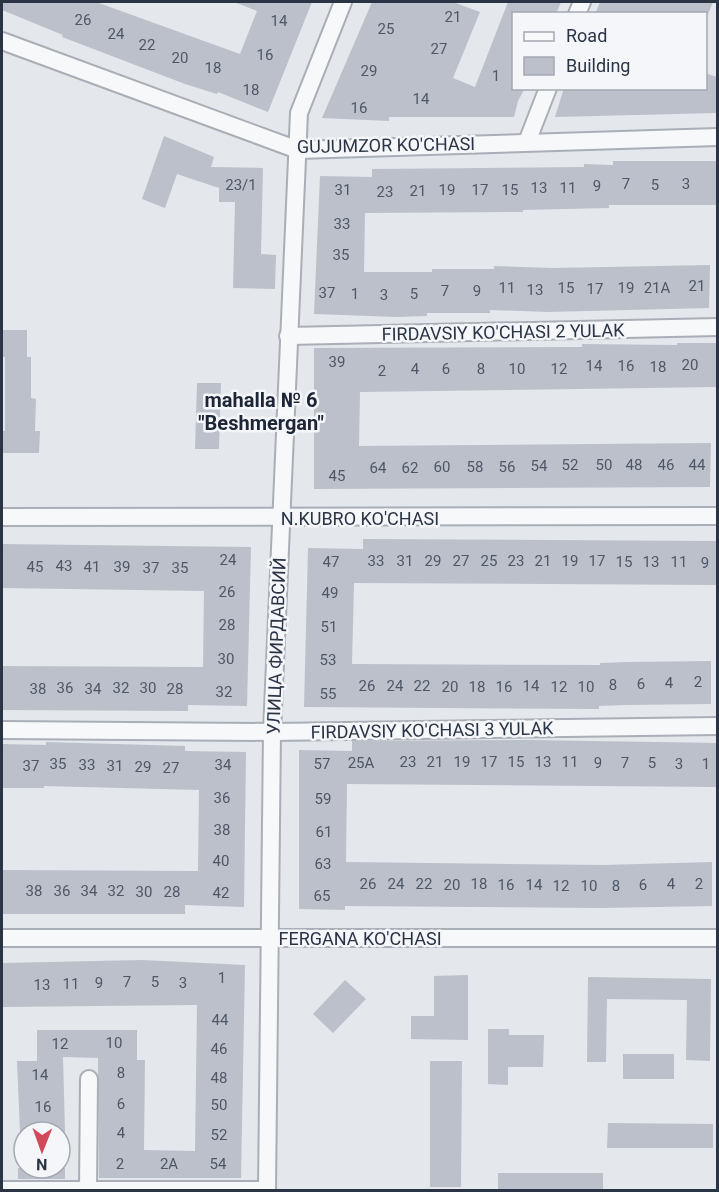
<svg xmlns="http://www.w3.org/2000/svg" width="719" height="1192" viewBox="0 0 719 1192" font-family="Roboto,sans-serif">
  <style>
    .building { fill: #bbc0ca }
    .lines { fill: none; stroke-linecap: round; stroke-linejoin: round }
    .minor-casing { stroke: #a9aeb7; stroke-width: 20 }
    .minor { stroke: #f7f8fa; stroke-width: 16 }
    .labels { text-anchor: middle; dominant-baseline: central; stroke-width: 5; stroke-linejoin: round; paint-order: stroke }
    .number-label { font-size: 15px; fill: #4f5766 }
    .street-label { font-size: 18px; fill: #2b3445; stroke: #f4f6f9 }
    .neighbourhood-label { font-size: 20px; font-weight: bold; fill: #1d2536; stroke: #f4f6f9 }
  </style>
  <rect width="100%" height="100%" fill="#e4e7ec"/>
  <g class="building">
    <polygon points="2,2 96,2 240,54 257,11 234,2 312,2 268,112 218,92 217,94 185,84 62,37 63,35 2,10"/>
    <polygon points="372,2 453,2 480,12 453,78 475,87 508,2 561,2 556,14 513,14 513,88 525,88 518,101 514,117 389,117 389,121 322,118"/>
    <polygon points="600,2 713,2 708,14 595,14"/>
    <polygon points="705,73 717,77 717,113 555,117 564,88 705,88"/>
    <polygon points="164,136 214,157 211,167 263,168 261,254 276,255 275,289 233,288 235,202 219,202 219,188 177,174 165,208 142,199"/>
    <polygon points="613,161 717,161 717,205 609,205 609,208 523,210 523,212 365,213 364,272 432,272 432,269 494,269 494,266 553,268 710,265 709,308 548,312 490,310 490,313 427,313 427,316 397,317 314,314 320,176 372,177 372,169 584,167 584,164 613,165"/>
    <polygon points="2,330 27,330 27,357 31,357 31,398 36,399 35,431 40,431 39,453 2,453 2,431 5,431 5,357 2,357"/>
    <polygon points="677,343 717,343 717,387 360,392 359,446 711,443 710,487 314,489 314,348 582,347 582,344 677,345"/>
    <polygon points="197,383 221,383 219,449 195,449"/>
    <polygon points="363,539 717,541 717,585 354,583 352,664 600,665 600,663 628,662 711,661 711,704 626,705 599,706 599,709 304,707 308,548 363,549"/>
    <polygon points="2,544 251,547 247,706 188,705 188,711 2,710 2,666 203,667 204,591 2,588"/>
    <polygon points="530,740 717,743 717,787 347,784 346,862 603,865 712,862 712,906 601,908 345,906 345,910 299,909 299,750 352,751 352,741"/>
    <polygon points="46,742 185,746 185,751 246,752 244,907 185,905 185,914 2,914 2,870 198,871 199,790 44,786 44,788 2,788 2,744 46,745"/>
    <polygon points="142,960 245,965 241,1178 99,1178 98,1058 63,1057 65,1132 20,1132 17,1061 37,1061 37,1030 137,1030 137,1060 145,1060 144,1150 195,1151 197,1005 2,1007 2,963"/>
    <polygon points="468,975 468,1040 411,1039 411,1016 434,1016 434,976"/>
    <polygon points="588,977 711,979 710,1061 686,1060 687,1000 607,999 606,1062 587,1062"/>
    <polygon points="345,980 366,999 333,1033 313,1014"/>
    <polygon points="488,1029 509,1029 509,1035 544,1035 543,1067 508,1067 508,1085 488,1084"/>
    <rect x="623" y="1054" width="51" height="25"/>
    <polygon points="430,1061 462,1061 461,1187 430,1187"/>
    <polygon points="608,1123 713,1124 713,1148 607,1148"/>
    <rect x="18" y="1168" width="47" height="11"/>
    <rect x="498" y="1173" width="105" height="18"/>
  </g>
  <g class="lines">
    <g class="minor-casing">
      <g id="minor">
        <polyline points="577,14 582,2"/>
        <polyline points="2,41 298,150 718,137"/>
        <polyline points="527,142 548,88"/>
        <polyline points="288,336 718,327"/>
        <polyline points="2,517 718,516"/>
        <polyline points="2,730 272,732 718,726"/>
        <polyline points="2,938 718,938"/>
        <polyline points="2,1190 267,1190"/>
        <polyline points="88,1190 89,1079"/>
        <polyline points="267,1190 272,732 299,113 343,2"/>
      </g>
    </g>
    <use href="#minor" class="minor"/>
  </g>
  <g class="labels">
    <g class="number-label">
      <text x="453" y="17">21</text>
      <text x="83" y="20">26</text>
      <text x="279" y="21">14</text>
      <text x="386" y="29">25</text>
      <text x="116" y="34">24</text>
      <text x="147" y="45">22</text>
      <text x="439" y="49">27</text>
      <text x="265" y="55">16</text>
      <text x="180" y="58">20</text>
      <text x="213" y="68">18</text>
      <text x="369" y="71">29</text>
      <text x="496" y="76">1</text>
      <text x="251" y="90">18</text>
      <text x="421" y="99">14</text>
      <text x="359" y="108">16</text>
      <text x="626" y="184">7</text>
      <text x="686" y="184">3</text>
      <text x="241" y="185">23/1</text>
      <text x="655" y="185">5</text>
      <text x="597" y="186">9</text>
      <text x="539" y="188">13</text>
      <text x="568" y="188">11</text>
      <text x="343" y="190">31</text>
      <text x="447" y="190">19</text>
      <text x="480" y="190">17</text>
      <text x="510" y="190">15</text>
      <text x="418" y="191">21</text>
      <text x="385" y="192">23</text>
      <text x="342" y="224">33</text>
      <text x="341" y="255">35</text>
      <text x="697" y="286">21</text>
      <text x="507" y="288">11</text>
      <text x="566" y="288">15</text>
      <text x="626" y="288">19</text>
      <text x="657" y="288">21A</text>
      <text x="595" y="289">17</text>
      <text x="535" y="290">13</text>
      <text x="445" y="291">7</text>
      <text x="477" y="291">9</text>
      <text x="327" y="293">37</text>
      <text x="355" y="294">1</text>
      <text x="414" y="294">5</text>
      <text x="384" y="295">3</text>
      <text x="337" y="362">39</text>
      <text x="690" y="365">20</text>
      <text x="594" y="366">14</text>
      <text x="626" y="366">16</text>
      <text x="658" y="367">18</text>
      <text x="415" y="369">4</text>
      <text x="446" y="369">6</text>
      <text x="481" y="369">8</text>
      <text x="517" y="369">10</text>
      <text x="559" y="369">12</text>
      <text x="382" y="371">2</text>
      <text x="570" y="465">52</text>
      <text x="604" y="465">50</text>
      <text x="634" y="465">48</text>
      <text x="666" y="465">46</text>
      <text x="697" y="465">44</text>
      <text x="539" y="466">54</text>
      <text x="442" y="467">60</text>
      <text x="475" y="467">58</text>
      <text x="507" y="467">56</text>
      <text x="378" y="468">64</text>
      <text x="410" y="468">62</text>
      <text x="337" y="476">45</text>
      <text x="228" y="560">24</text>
      <text x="376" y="561">33</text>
      <text x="405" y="561">31</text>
      <text x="433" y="561">29</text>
      <text x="461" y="561">27</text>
      <text x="489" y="561">25</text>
      <text x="516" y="561">23</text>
      <text x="543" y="561">21</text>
      <text x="570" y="561">19</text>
      <text x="597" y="561">17</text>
      <text x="331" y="562">47</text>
      <text x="624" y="562">15</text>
      <text x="651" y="562">13</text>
      <text x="679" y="562">11</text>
      <text x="705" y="563">9</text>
      <text x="64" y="566">43</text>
      <text x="35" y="567">45</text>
      <text x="92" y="567">41</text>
      <text x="122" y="567">39</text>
      <text x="151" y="568">37</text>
      <text x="180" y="568">35</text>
      <text x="227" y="592">26</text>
      <text x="330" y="593">49</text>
      <text x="227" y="625">28</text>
      <text x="329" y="627">51</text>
      <text x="226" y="659">30</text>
      <text x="328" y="660">53</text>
      <text x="698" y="682">2</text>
      <text x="669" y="683">4</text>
      <text x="641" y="684">6</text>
      <text x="613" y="685">8</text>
      <text x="367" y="686">26</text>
      <text x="395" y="686">24</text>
      <text x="422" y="686">22</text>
      <text x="531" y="686">14</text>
      <text x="450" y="687">20</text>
      <text x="477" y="687">18</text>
      <text x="504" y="687">16</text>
      <text x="559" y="687">12</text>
      <text x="586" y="687">10</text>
      <text x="65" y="688">36</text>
      <text x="121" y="688">32</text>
      <text x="148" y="688">30</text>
      <text x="38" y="689">38</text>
      <text x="93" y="689">34</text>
      <text x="175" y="689">28</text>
      <text x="224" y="692">32</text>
      <text x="328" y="694">55</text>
      <text x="408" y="762">23</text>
      <text x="435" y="762">21</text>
      <text x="462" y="762">19</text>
      <text x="489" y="762">17</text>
      <text x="516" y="762">15</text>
      <text x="543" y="762">13</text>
      <text x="570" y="762">11</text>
      <text x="361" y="763">25А</text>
      <text x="598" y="763">9</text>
      <text x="625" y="763">7</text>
      <text x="652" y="763">5</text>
      <text x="58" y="764">35</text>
      <text x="322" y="764">57</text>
      <text x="679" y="764">3</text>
      <text x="706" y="764">1</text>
      <text x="87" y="765">33</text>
      <text x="223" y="765">34</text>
      <text x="31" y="766">37</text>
      <text x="115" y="766">31</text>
      <text x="143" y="767">29</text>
      <text x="171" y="768">27</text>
      <text x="222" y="798">36</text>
      <text x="323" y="799">59</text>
      <text x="222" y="830">38</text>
      <text x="324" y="832">61</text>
      <text x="221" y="861">40</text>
      <text x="323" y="864">63</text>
      <text x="368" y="884">26</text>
      <text x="396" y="884">24</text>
      <text x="424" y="884">22</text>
      <text x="479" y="884">18</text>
      <text x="671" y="884">4</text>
      <text x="699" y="884">2</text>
      <text x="452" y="885">20</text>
      <text x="506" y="885">16</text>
      <text x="534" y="885">14</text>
      <text x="643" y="885">6</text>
      <text x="561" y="886">12</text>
      <text x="589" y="886">10</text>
      <text x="616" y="886">8</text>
      <text x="34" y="891">38</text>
      <text x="62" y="891">36</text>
      <text x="89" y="891">34</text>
      <text x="116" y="891">32</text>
      <text x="144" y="892">30</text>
      <text x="172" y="892">28</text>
      <text x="221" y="893">42</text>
      <text x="322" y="896">65</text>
      <text x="222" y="978">1</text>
      <text x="127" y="982">7</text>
      <text x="155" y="982">5</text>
      <text x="99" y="983">9</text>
      <text x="183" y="983">3</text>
      <text x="71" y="984">11</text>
      <text x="42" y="985">13</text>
      <text x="220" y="1020">44</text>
      <text x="114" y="1043">10</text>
      <text x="60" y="1044">12</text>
      <text x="219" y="1049">46</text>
      <text x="121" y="1073">8</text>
      <text x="40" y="1075">14</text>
      <text x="219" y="1078">48</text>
      <text x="121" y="1104">6</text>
      <text x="219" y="1105">50</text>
      <text x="43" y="1107">16</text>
      <text x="121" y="1133">4</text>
      <text x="219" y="1135">52</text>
      <text x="120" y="1164">2</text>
      <text x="169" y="1164">2А</text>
      <text x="218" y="1164">54</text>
    </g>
    <g class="street-label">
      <text transform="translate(386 145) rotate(-1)">GUJUMZOR KO'CHASI</text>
      <text transform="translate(503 332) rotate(-1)">FIRDAVSIY KO'CHASI 2 YULAK</text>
      <text x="360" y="518">N.KUBRO KO'CHASI</text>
      <text transform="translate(276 646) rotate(-88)">УЛИЦА ФИРДАВСИЙ</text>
      <text transform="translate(432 730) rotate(-1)">FIRDAVSIY KO'CHASI 3 YULAK</text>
      <text x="360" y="938">FERGANA KO'CHASI</text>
    </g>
    <g class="neighbourhood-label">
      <text x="261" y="400">mahalla № 6<tspan x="261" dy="23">"Beshmergan"</tspan></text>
    </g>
  </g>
  <rect width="719" height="1192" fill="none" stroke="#2b3445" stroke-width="6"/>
  <rect x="512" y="12" width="195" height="78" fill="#f4f6f9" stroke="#a4a8b1" stroke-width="1.5"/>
  <rect x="524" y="32" width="30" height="9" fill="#f7f8fa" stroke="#a4a8b1" stroke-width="1.5"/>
  <text x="566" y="42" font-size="18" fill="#2b3445">Road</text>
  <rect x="524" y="57" width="30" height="18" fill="#bbc0ca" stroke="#a4a8b1" stroke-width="1.5"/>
  <text x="566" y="72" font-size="18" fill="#2b3445">Building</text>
  <g transform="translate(42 1150) rotate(181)"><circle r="28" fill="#f4f6f9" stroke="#a4a8b1" stroke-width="1.5"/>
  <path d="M0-4.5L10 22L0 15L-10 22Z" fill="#d1495b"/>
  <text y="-9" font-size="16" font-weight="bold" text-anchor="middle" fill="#2b3445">N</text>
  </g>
</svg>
